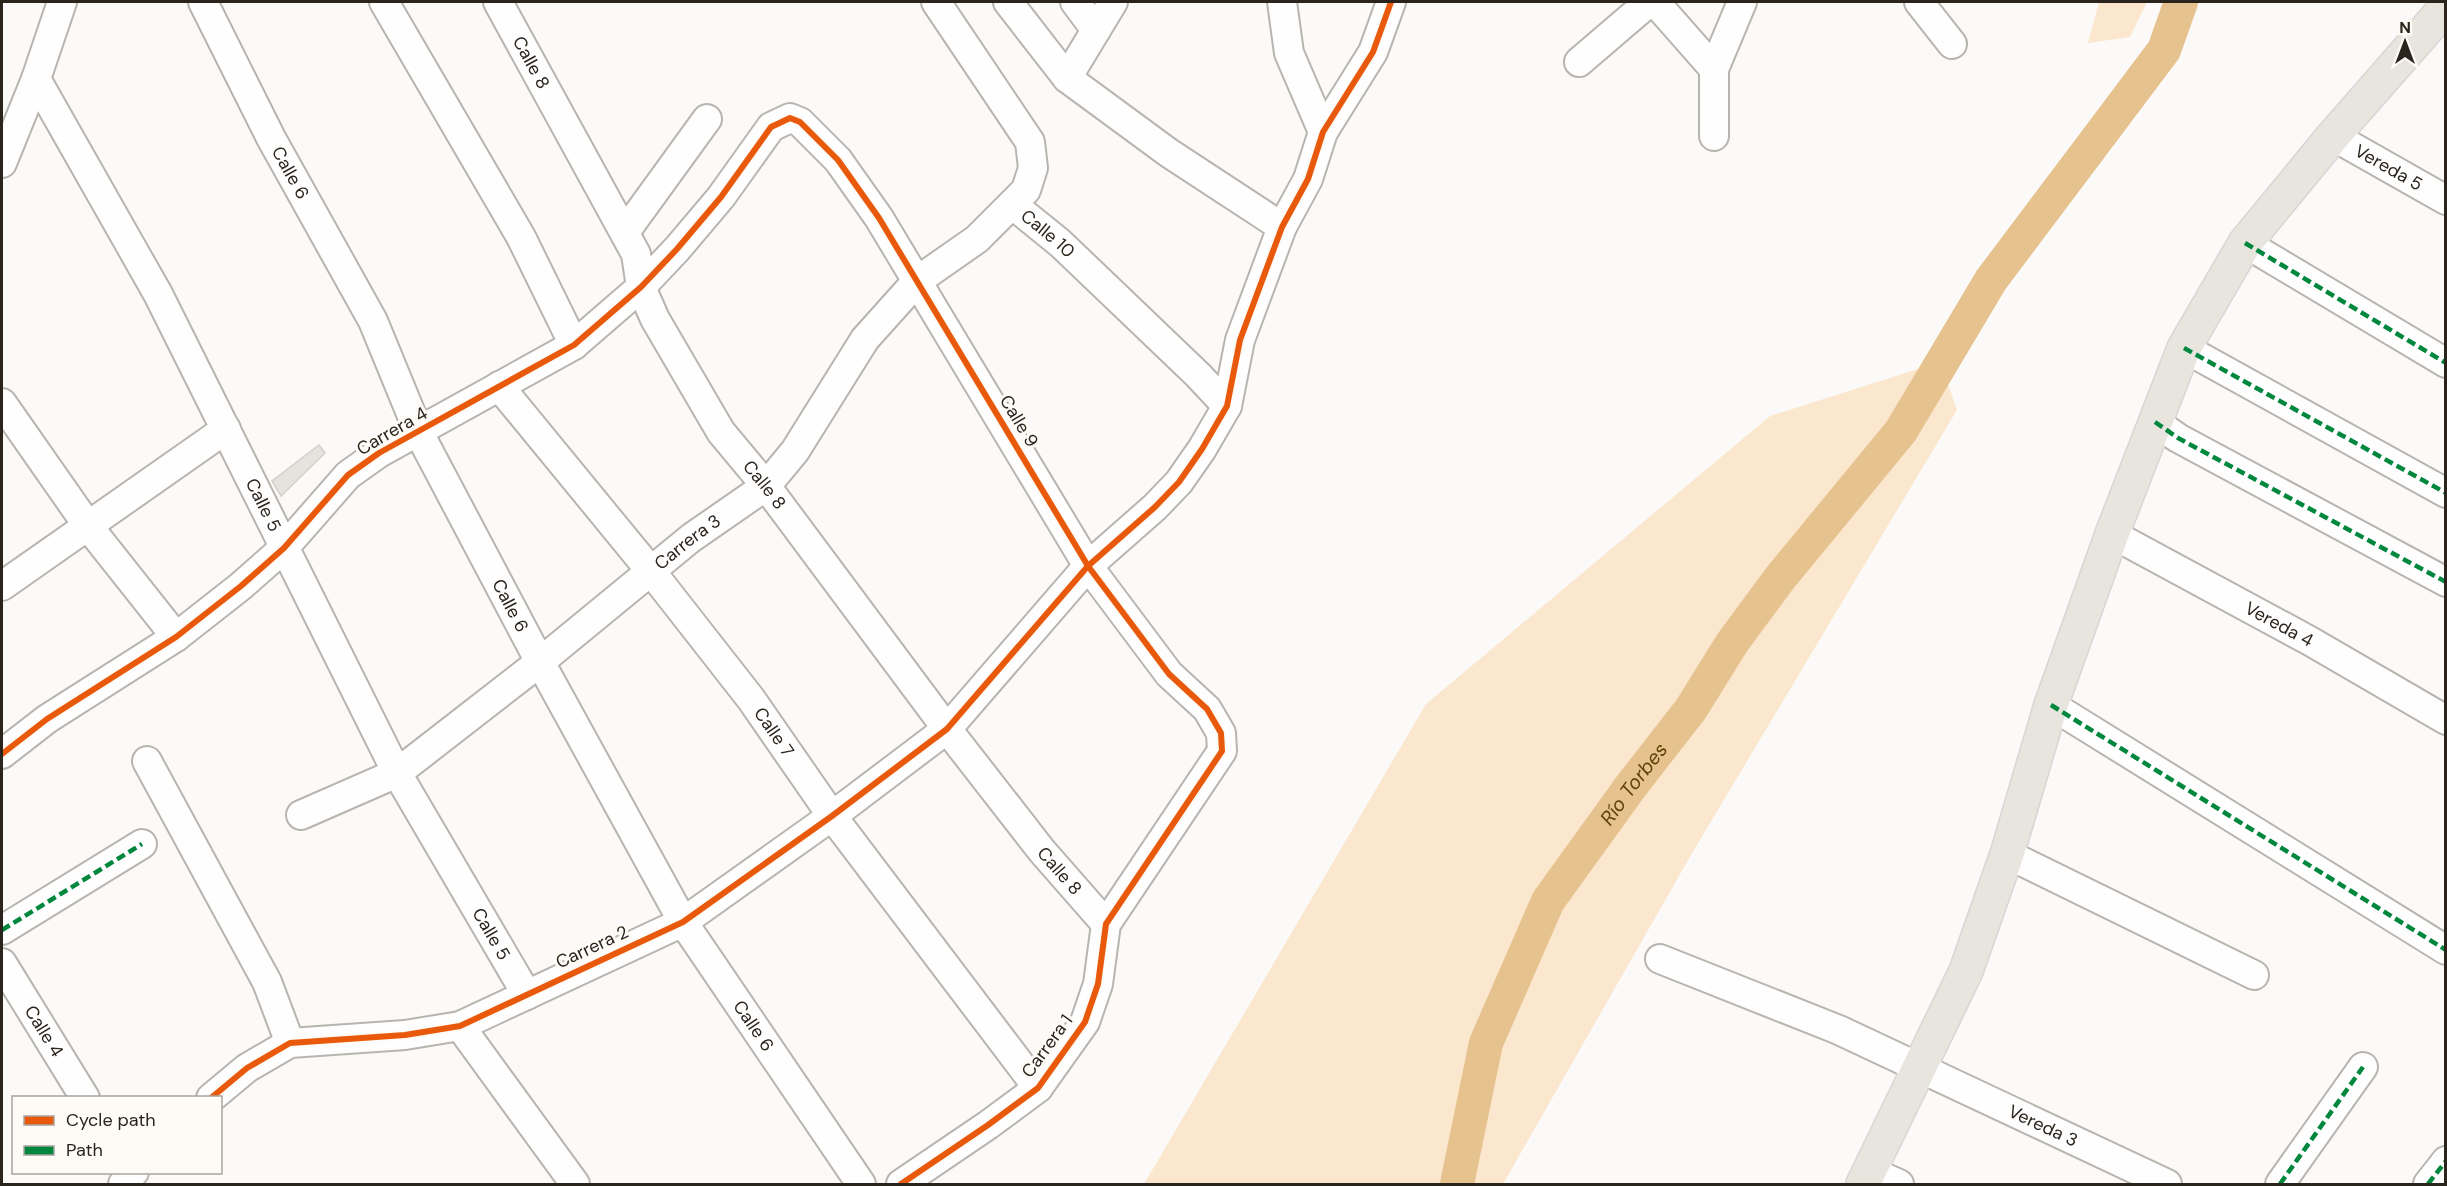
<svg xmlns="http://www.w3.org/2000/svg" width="2447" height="1186" viewBox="0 0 2447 1186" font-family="'DM Sans',sans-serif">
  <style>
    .green { fill: #fae7ce }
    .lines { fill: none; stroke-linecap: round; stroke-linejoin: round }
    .river { stroke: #e6c28f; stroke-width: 34 }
    .building { fill: #e6e2dd; stroke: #d4d0cb; stroke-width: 1.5 }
    .minor-casing { stroke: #b8b4af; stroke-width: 32 }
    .major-casing { stroke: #d8d6d4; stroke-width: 36 }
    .minor { stroke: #fffefe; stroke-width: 28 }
    .major { stroke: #e8e5df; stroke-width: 33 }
    .quiet { stroke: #00873e; stroke-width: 4.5; stroke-dasharray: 9 4.5; stroke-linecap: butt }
    .cycleway-casing { stroke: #fefaf6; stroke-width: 10 }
    .cycleway { stroke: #e8590c; stroke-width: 6 }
    .labels { text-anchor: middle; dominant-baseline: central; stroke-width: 6; stroke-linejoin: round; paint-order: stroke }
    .street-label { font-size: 18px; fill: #2a241c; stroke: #fefaf6 }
    .water-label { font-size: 20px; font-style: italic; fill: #624105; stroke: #fefaf6 }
  </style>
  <rect width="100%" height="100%" fill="#fcfaf8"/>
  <g class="green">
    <polygon points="2099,2 2147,2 2130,37 2088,43"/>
    <polygon points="1940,362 1957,410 1691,855 1503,1184 1144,1184 1426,704 1770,416"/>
  </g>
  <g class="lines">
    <path class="river" id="s1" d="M1457 1184 1486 1043 1548 901 1631 786 1691 709 1732 643 1780 578 1901 431 1991 280 2164 50 2181 2"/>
  </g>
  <polygon class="building" points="319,445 325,453 281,496 272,481"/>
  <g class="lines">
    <g class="minor-casing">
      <g id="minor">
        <path id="s2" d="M203 2 271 138 373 321 419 433 540 662 683 922 861 1184"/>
        <polyline points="384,2 521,237 574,345"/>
        <path id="s3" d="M498 2 636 254 641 287 655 319 721 432 766 486 947 729 1042 851 1106 924"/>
        <polyline points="1008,2 1067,78"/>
        <polyline points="1075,2 1096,30"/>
        <polyline points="1113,2 1067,78 1169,153 1282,227"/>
        <polyline points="1282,2 1289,53 1323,132"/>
        <polyline points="1655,2 1714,69"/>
        <polyline points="1919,2 1952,44"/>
        <polyline points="1579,62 1649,2"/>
        <path id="s4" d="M36 79 158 294 397 773 527 995"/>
        <polyline points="1714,136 1714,69 1742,2"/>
        <path id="s5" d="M2333 136 2446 200"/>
        <polyline points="2,163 36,79 62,2"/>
        <path id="s6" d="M1013 205 1060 243 1198 375 1227 406"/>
        <polyline points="625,232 707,119"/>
        <polyline points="2245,243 2446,363"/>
        <polyline points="2184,348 2446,493"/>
        <path id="s7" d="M499 386 650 570 751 699 832 816 1038 1088"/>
        <polyline points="2,403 88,526 176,637"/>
        <polyline points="2155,422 2178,438 2446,582"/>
        <path id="s8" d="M2112 534 2310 641 2446 720"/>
        <polyline points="2,586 226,429"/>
        <polyline points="2051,705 2446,950"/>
        <polyline points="2,754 47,719 176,637 241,586 284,548 348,475 379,453 574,345 641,287 677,249 721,197 771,127 790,118 800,122 838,160 879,218 1088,566 1169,674 1207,709 1221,733 1222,751 1106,924 1098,984 1085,1022 1038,1088 988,1125 901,1184"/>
        <polyline points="147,761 267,982 290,1043"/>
        <path id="s9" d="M301 815 397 773 540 662 691 538 766 486 795 451 865 339 917 281 977 239 1026 190 1033 168 1030 142 936 2"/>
        <polyline points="2007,854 2254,975"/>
        <polyline points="2,930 142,844"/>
        <path id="s10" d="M1660 959 1839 1030 2167 1184"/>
        <path id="s11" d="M2 963 85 1098"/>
        <polyline points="460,1026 575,1184"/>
        <polyline points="211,1098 247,1068 290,1043 405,1035 460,1026 683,922 832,816 947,729 1088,566 1155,507 1179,482 1202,449 1227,406 1240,340 1282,227 1308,179 1323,132 1373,52 1391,2"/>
        <polyline points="1870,1171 1899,1184"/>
        <polyline points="123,1184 134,1172"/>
        <polyline points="2280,1184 2363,1067"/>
        <polyline points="2428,1184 2446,1161"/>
      </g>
    </g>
    <g class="major-casing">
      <polyline id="major" points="1863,1184 1966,971 2007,854 2051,705 2112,534 2184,348 2245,243 2333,136 2446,7"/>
    </g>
    <use href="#minor" class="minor"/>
    <use href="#major" class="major"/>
    <g class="quiet">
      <polyline points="2245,243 2446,363"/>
      <polyline points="2184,348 2446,493"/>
      <polyline points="2155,422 2178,438 2446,582"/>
      <polyline points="2051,705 2446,950"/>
      <polyline points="2,930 142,844"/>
      <polyline points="2280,1184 2363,1067"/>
      <polyline points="2428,1184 2446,1161"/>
    </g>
    <g class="cycleway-casing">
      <g id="cycleway">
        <polyline points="2,754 47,719 176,637 241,586 284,548 348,475 379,453 574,345 641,287 677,249 721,197 771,127 790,118 800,122 838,160 879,218 1088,566 1169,674 1207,709 1221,733 1222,751 1106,924 1098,984 1085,1022 1038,1088 988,1125 901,1184"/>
        <polyline points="211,1098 247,1068 290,1043 405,1035 460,1026 683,922 832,816 947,729 1088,566 1155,507 1179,482 1202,449 1227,406 1240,340 1282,227 1308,179 1323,132 1373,52 1391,2"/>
      </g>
    </g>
    <use href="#cycleway" class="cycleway"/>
  </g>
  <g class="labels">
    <g class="street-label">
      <text stroke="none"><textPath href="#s3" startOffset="69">Calle 8</textPath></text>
      <text stroke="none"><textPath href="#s5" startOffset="64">Vereda 5</textPath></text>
      <text stroke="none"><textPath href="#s2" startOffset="192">Calle 6</textPath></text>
      <text stroke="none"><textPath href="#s6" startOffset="45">Calle 10</textPath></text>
      <text transform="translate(1019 421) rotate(59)">Calle 9</text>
      <text transform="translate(392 431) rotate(-30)">Carrera 4</text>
      <text stroke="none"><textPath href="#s3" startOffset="555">Calle 8</textPath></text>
      <text stroke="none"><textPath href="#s4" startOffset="483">Calle 5</textPath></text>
      <text stroke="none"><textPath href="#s9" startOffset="476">Carrera 3</textPath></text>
      <text stroke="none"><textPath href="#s2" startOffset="678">Calle 6</textPath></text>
      <text stroke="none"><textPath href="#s8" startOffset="190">Vereda 4</textPath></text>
      <text stroke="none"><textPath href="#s7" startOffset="442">Calle 7</textPath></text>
      <text stroke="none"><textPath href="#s3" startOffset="1041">Calle 8</textPath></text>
      <text stroke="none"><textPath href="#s4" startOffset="969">Calle 5</textPath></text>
      <text transform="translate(592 947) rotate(-25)">Carrera 2</text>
      <text stroke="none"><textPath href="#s2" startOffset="1164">Calle 6</textPath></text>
      <text stroke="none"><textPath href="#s11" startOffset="80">Calle 4</textPath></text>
      <text transform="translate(1047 1046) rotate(-54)">Carrera 1</text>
      <text stroke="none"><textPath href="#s10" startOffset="418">Vereda 3</textPath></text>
    </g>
    <g class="water-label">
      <text stroke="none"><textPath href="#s1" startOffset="444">Río Torbes</textPath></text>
    </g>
  </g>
  <rect width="2447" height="1186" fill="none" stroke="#2a241c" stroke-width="6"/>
  <rect x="12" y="1096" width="210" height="78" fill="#fefaf6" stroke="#a9a49f" stroke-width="1.5"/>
  <rect x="24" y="1116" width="30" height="9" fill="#e8590c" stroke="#a9a49f" stroke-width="1.5"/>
  <text x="66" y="1126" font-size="18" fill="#2a241c">Cycle path</text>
  <rect x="24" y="1146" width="30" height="9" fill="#00873e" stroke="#a9a49f" stroke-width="1.5"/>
  <text x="66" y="1156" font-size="18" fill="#2a241c">Path</text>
  <g transform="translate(2405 42)" stroke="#fefaf6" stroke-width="4.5" paint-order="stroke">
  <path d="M0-4.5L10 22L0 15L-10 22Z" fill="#2a241c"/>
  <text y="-9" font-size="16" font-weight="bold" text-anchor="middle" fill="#2a241c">N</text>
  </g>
</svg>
